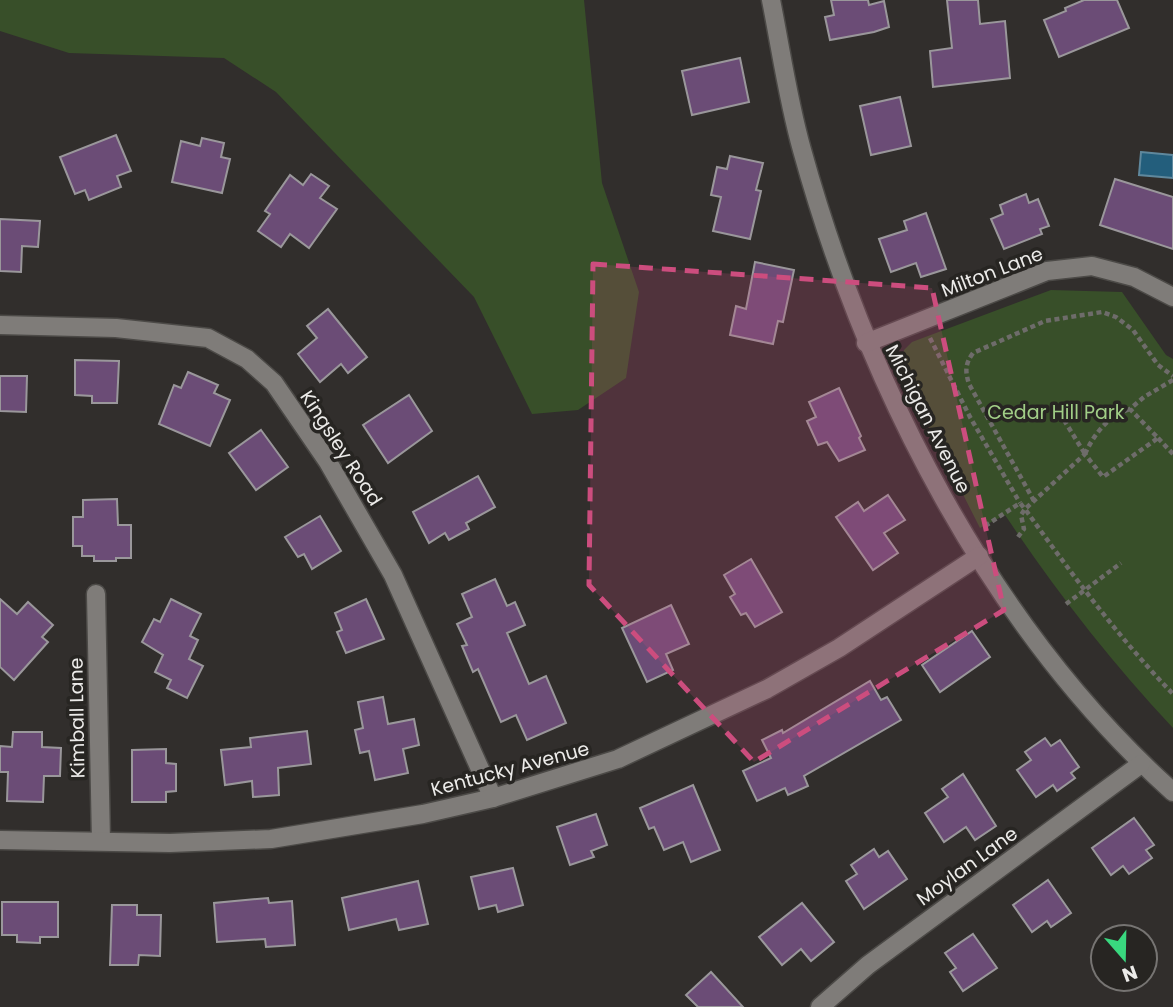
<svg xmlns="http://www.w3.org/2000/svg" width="1173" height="1007" viewBox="0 0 1173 1007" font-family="Poppins,sans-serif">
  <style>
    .green { fill: #384f29 }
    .water { fill: #235e7c; stroke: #5f889d; stroke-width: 2 }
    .building { fill: #6b4c76; stroke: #9a979b; stroke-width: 2 }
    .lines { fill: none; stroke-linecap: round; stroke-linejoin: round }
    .minor-casing { stroke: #4c4a47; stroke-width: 21 }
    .path { stroke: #6e6c6a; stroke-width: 4.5; stroke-dasharray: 5 3.5; stroke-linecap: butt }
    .minor { stroke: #7f7c79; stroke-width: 18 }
    .marked { fill: #cc4d7e; fill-opacity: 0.2; stroke: #cc4d7e; stroke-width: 5; stroke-dasharray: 14 9; stroke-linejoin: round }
    .labels { text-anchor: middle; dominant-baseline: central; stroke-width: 7; stroke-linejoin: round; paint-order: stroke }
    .street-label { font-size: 19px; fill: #ecebe9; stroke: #272522 }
    .park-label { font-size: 19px; fill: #a1ce87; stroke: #272522 }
  </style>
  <rect width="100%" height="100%" fill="#312e2c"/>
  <g class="green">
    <polygon points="0,0 584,0 602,183 639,292 626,378 578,410 532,414 474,297 276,92 224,58 69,53 0,31"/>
    <path d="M1051 290 1122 292 1166 355 1173 359V728C1110 661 1056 591 1005 515L980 528 901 372 904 350 912 342Z"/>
  </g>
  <polygon class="water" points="1141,152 1173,155 1173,178 1139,175"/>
  <g class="building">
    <polygon points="831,0 868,0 869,5 884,1 889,27 874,32 830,40 825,17 834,15"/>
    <polygon points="947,0 978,0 980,24 1005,21 1010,78 933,87 930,51 952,48"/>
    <polygon points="1084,0 1117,0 1129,28 1059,57 1044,20 1066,11 1065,8"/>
    <polygon points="740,58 749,102 692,115 682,71"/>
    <polygon points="900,97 911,146 871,155 860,106"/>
    <polygon points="116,135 131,171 117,176 121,187 89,200 85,190 75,194 60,157"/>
    <polygon points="202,138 224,143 221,157 230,159 222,193 172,182 181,141 200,146"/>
    <polygon points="730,156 763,163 756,190 761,191 750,239 713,231 721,197 711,195 717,167 727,169"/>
    <polygon points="311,174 329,186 320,198 337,209 309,248 290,234 281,247 258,231 270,214 265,211 290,175 303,185"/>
    <polygon points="1115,179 1173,197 1173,249 1100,225"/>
    <polygon points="1026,194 1029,203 1038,199 1049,226 1040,229 1042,234 1004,249 991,219 1003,214 1000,205"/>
    <polygon points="926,213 946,269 921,277 916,263 891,272 879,239 907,230 904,221"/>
    <polygon points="0,219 40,221 38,247 22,246 21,272 0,271"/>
    <polygon points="755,262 794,270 783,322 778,321 773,344 730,335 736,306 746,309"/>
    <polygon points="328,309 367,357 348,373 341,364 320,382 298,354 317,338 307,326"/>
    <polygon points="75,360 119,361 117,403 92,403 92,396 75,395"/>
    <polygon points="188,372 218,385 214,393 230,400 210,446 159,424 174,385 181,388"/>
    <polygon points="0,376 27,376 26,412 0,411"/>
    <polygon points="839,388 861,436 859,438 865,450 839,461 827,442 818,445 807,421 816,417 809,402"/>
    <polygon points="409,395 432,431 388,463 363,425"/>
    <polygon points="261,430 288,467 256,490 229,453"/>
    <polygon points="478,476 495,507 466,523 469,529 449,540 445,533 429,543 413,512"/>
    <polygon points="888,495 905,520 884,533 898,553 873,570 836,517 858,502 864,511"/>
    <polygon points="117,499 118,525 131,525 131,558 116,558 116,561 94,561 94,556 82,556 82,546 73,546 73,517 83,517 83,500"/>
    <polygon points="320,516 341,551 312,569 304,554 298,557 285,537"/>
    <polygon points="751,559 782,612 755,627 746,613 741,615 730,597 735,594 724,575"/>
    <polygon points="495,579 507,606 515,602 525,625 507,633 529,684 546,676 566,723 527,740 516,715 501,722 478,669 473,672 462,646 467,645 457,624 472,617 462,594"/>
    <polygon points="0,599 17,614 28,602 53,625 42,637 48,642 14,680 0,667"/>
    <polygon points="171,599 201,614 190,636 198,640 189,659 203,666 187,698 167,688 171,680 155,672 163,655 142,642 154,619 160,622"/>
    <polygon points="366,599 384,639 346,653 337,632 342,630 335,613"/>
    <polygon points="671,605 689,644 666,654 673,670 647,682 622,628"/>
    <polygon points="972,631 990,657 940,692 922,665"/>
    <polygon points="870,681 881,700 887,697 901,720 804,776 808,786 788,795 785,788 757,801 743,771 771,758 762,740 782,730 783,733"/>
    <polygon points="383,697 388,724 414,719 419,745 403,749 408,773 375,780 369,751 360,753 355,730 363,728 358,702"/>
    <polygon points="307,731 311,764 278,768 279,795 253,797 252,781 225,785 221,750 251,747 250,738"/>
    <polygon points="13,732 42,732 42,747 61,748 60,776 44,776 43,802 7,801 8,772 0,772 0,746 12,747"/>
    <polygon points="1045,738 1051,746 1060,740 1079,767 1071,773 1075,778 1057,791 1053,785 1036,797 1017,770 1031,760 1025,752"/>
    <polygon points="166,749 166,763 176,764 176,791 166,792 166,802 132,802 132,750"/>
    <polygon points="963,774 996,826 975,840 966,827 944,842 925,813 948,797 942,789"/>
    <polygon points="693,785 720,850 691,862 683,842 664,850 654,827 649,829 640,808"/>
    <polygon points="596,814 607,845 591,851 594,857 570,865 557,827"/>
    <polygon points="1134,818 1154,845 1146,850 1152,858 1129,874 1123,866 1111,875 1092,848"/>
    <polygon points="874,849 879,857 888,851 907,879 864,909 846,881 857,874 851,865"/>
    <polygon points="513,868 523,905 498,912 496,905 479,909 471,877"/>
    <polygon points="1048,880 1071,913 1051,927 1047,921 1032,932 1013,905"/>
    <polygon points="418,881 428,924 399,930 396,919 349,930 342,898"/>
    <polygon points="268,898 269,903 292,901 295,945 266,947 265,939 217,942 214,903"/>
    <polygon points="2,902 58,902 58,937 40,937 40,943 17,942 17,935 2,935"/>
    <polygon points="802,903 834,942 811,961 801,949 782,965 759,937"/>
    <polygon points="112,905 137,905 137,915 161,915 160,956 139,955 138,965 110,965"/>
    <polygon points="973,934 997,968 963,991 950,972 956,968 945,953"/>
    <polygon points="711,972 743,1007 698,1007 686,995"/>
  </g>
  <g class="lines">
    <g class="minor-casing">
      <g id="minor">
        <path d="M771 0C781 50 788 101 802 150 867 385 990 628 1173 792"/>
        <polyline points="0,325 116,328 208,338 247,359 274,383 328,462 393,575 493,798"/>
        <polyline points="866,343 1047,271 1092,266 1134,277 1173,297"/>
        <polyline points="96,594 101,841"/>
        <polyline points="0,840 170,843 271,839 423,814 493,798 618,759 767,689 839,648 979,556"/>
        <polyline points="820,1007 868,965 1141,764"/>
      </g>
    </g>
    <g class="path">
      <polyline points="930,338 970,417 1020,503"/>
      <path d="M1173 380 1144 397 1130 409 1158 438 1103 477 1085 454 1025 509C1071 573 1118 637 1173 694"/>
      <polyline points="1064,420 1085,454"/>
      <polyline points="1158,438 1173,454"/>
      <path d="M1085 454C1094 434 1108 416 1130 409"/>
      <path d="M1034 501 969 384C965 371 965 364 973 353L1045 321 1102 312 1116 317 1133 330 1158 365 1173 376"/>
      <polyline points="985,526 1020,503 1025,509 1021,515 1024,529 1018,537"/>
      <polyline points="1066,604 1121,563"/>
    </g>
    <use href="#minor" class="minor"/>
  </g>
  <path class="marked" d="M593 264 932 288 1004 610 754 762 589 585Z"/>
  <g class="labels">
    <g class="street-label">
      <text transform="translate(992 272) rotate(-21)">Milton Lane</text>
      <text transform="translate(928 419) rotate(63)">Michigan Avenue</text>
      <text transform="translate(341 448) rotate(57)">Kingsley Road</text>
      <text transform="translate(77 718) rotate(-91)">Kimball Lane</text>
      <text transform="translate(510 769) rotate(-15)">Kentucky Avenue</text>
      <text transform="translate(967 866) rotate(-36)">Moylan Lane</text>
    </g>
    <g class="park-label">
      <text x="1056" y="412">Cedar Hill Park</text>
    </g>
  </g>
  <g transform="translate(1124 958) rotate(160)"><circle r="33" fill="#272522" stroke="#767472" stroke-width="2"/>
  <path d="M0-5L12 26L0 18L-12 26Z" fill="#39d87f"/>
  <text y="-10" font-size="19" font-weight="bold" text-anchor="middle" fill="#ecebe9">N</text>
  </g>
</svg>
